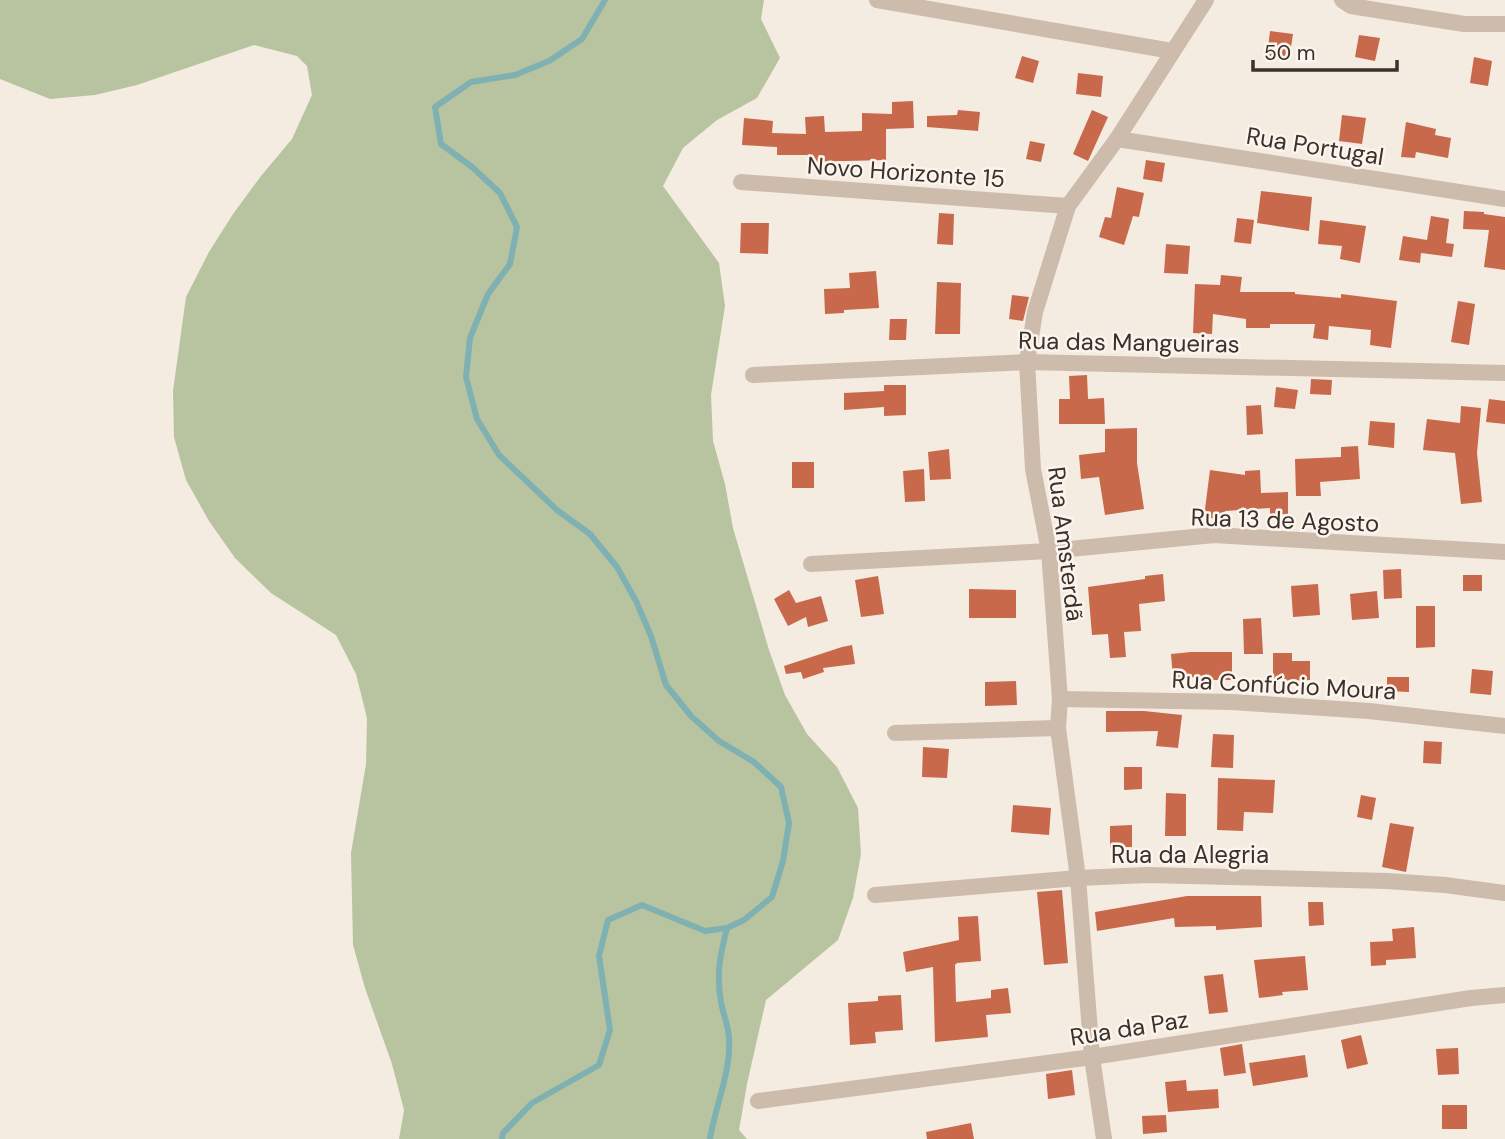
<svg xmlns="http://www.w3.org/2000/svg" width="1505" height="1139" viewBox="0 0 1505 1139" font-family="'DM Sans',sans-serif">
  <style>
    .green { fill: #b8c4a0 }
    .lines { fill: none; stroke-linecap: round; stroke-linejoin: round }
    .stream { stroke: #7fb0b2; stroke-width: 6 }
    .building { fill: #c8694b }
    .minor { stroke: #cdbbac; stroke-width: 16 }
    .labels { text-anchor: middle; dominant-baseline: central; stroke-width: 5; stroke-linejoin: round; paint-order: stroke }
    .street-label { font-size: 24px; fill: #3b302b; stroke: #fbf5ee }
  </style>
  <rect width="100%" height="100%" fill="#f4ebe1"/>
  <polygon class="green" points="0,0 764,0 761,19 780,58 757,98 717,120 683,148 663,186 719,263 725,306 711,395 713,441 725,484 733,528 769,650 785,695 807,734 837,767 858,808 861,854 853,898 838,940 766,1000 747,1084 739,1130 747,1139 399,1139 404,1110 392,1064 365,988 353,945 351,853 366,764 367,718 356,674 336,635 271,593 235,558 209,521 186,480 174,437 173,391 186,297 209,252 233,214 261,176 292,139 312,95 307,66 297,56 254,45 137,85 95,95 50,99 0,79"/>
  <g class="lines">
    <g class="stream">
      <polyline points="502,1139 503,1133 532,1103 599,1065 610,1030 599,956 608,920 642,905 705,931 727,928 744,920 772,897 783,861 789,823 781,787 754,762 719,741 691,716 666,685 651,636 636,601 617,567 590,534 557,510 499,455 477,419 466,377 470,338 488,294 510,264 517,227 500,193 472,167 441,144 435,107 471,82 515,75 549,61 582,39 605,0"/>
      <path d="M710 1139C715 1107 731 1072 729 1039 729 1027 723 1014 721 1002 716 973 720 956 727 928"/>
    </g>
  </g>
  <g class="building">
    <polygon points="1270,31 1293,34 1289,60 1267,57"/>
    <polygon points="1359,35 1380,38 1375,61 1355,57"/>
    <polygon points="1022,56 1039,61 1033,83 1015,78"/>
    <polygon points="1474,57 1492,61 1488,86 1470,83"/>
    <polygon points="1078,73 1103,76 1101,97 1076,94"/>
    <polygon points="913,101 914,128 886,129 886,160 807,162 807,155 777,155 777,147 742,145 744,118 773,121 772,133 806,134 805,117 824,116 825,132 862,131 862,113 892,114 892,102"/>
    <polygon points="958,110 980,112 978,131 927,127 927,116 957,115"/>
    <polygon points="1092,110 1108,117 1088,161 1073,154"/>
    <polygon points="1342,115 1366,118 1362,144 1339,141"/>
    <polygon points="1406,122 1436,129 1435,135 1451,138 1448,158 1416,152 1415,158 1401,157"/>
    <polygon points="1030,141 1045,144 1041,162 1026,159"/>
    <polygon points="1146,160 1165,163 1162,182 1143,179"/>
    <polygon points="1117,187 1144,193 1139,217 1133,216 1124,245 1099,237 1105,217 1111,218"/>
    <polygon points="1261,191 1312,197 1309,231 1257,223"/>
    <polygon points="1464,211 1484,212 1484,214 1505,217 1505,270 1484,267 1489,230 1463,229"/>
    <polygon points="939,213 954,214 953,245 937,244"/>
    <polygon points="1431,216 1449,219 1446,243 1454,244 1452,257 1421,253 1420,263 1399,260 1403,236 1427,240"/>
    <polygon points="1237,218 1254,220 1251,244 1234,242"/>
    <polygon points="1320,220 1366,226 1360,263 1340,259 1342,246 1318,244"/>
    <polygon points="741,223 769,223 768,254 740,253"/>
    <polygon points="1166,244 1190,246 1188,274 1164,273"/>
    <polygon points="876,271 879,308 844,310 844,313 825,314 824,289 850,288 849,273"/>
    <polygon points="1221,275 1242,277 1240,292 1295,292 1295,294 1341,298 1341,294 1397,301 1391,348 1370,345 1371,330 1329,326 1328,340 1313,338 1315,324 1270,324 1270,328 1246,328 1246,319 1213,314 1212,334 1193,333 1195,284 1220,285"/>
    <polygon points="937,282 961,283 960,334 935,334"/>
    <polygon points="1012,295 1029,297 1023,321 1009,319"/>
    <polygon points="1458,301 1475,304 1469,345 1451,342"/>
    <polygon points="890,319 907,319 906,340 889,340"/>
    <polygon points="1087,375 1088,399 1104,398 1105,424 1059,424 1059,399 1070,399 1069,376"/>
    <polygon points="1311,379 1332,380 1331,395 1310,394"/>
    <polygon points="884,385 906,385 906,415 884,416 884,407 844,410 844,393 884,391"/>
    <polygon points="1276,387 1298,390 1295,409 1274,407"/>
    <polygon points="1489,399 1505,401 1505,424 1486,422"/>
    <polygon points="1261,405 1263,434 1247,435 1246,406"/>
    <polygon points="1461,406 1481,408 1477,453 1482,502 1461,504 1455,453 1423,450 1427,419 1460,423"/>
    <polygon points="1370,421 1395,423 1394,448 1368,445"/>
    <polygon points="1137,428 1137,463 1144,509 1105,515 1099,477 1081,479 1079,455 1105,452 1105,429"/>
    <polygon points="1358,446 1360,479 1320,482 1321,496 1296,496 1295,459 1341,457 1341,447"/>
    <polygon points="949,449 951,479 930,480 928,452"/>
    <rect x="792" y="462" width="22" height="26"/>
    <polygon points="924,469 925,501 905,502 903,471"/>
    <polygon points="1210,470 1245,475 1245,471 1260,470 1261,493 1288,492 1288,514 1270,515 1270,508 1225,511 1224,520 1204,517"/>
    <polygon points="1401,569 1402,598 1384,599 1383,570"/>
    <polygon points="1163,574 1165,601 1139,604 1141,631 1124,632 1126,657 1110,658 1108,634 1092,635 1088,587 1145,579 1145,576"/>
    <rect x="1463" y="575" width="19" height="16"/>
    <polygon points="878,576 884,614 861,617 855,580"/>
    <polygon points="1318,584 1320,615 1293,617 1291,586"/>
    <polygon points="969,589 1016,590 1016,618 969,618"/>
    <polygon points="789,590 796,603 821,596 828,621 808,627 806,617 788,626 774,599"/>
    <polygon points="1377,591 1379,618 1352,620 1350,594"/>
    <polygon points="1416,606 1435,606 1435,647 1416,648"/>
    <polygon points="1261,618 1263,654 1244,654 1243,619"/>
    <polygon points="852,645 855,664 823,668 824,672 803,679 801,672 786,674 784,666 842,647"/>
    <polygon points="1191,652 1232,652 1232,680 1207,680 1207,676 1173,679 1171,654"/>
    <polygon points="1273,653 1292,653 1292,661 1310,661 1310,680 1273,681"/>
    <polygon points="1472,669 1493,671 1491,695 1470,693"/>
    <polygon points="1387,677 1409,677 1409,692 1387,691"/>
    <polygon points="1016,681 1017,705 985,706 985,682"/>
    <polygon points="1106,711 1144,711 1182,715 1178,748 1156,746 1158,731 1106,732"/>
    <polygon points="1213,734 1234,735 1233,768 1211,767"/>
    <polygon points="1424,741 1442,742 1441,764 1423,763"/>
    <polygon points="923,747 949,749 947,778 922,777"/>
    <polygon points="1124,767 1142,767 1142,789 1124,790"/>
    <polygon points="1218,778 1275,780 1273,813 1244,812 1243,831 1217,830"/>
    <polygon points="1166,793 1186,794 1186,836 1165,836"/>
    <polygon points="1361,795 1376,798 1372,820 1357,817"/>
    <polygon points="1013,805 1051,808 1049,835 1011,832"/>
    <polygon points="1390,823 1414,827 1406,872 1382,867"/>
    <polygon points="1132,825 1132,847 1110,848 1110,826"/>
    <polygon points="1062,890 1068,963 1044,965 1037,892"/>
    <polygon points="1187,896 1261,896 1262,927 1216,930 1216,926 1175,927 1174,918 1097,931 1095,912"/>
    <polygon points="1308,902 1323,902 1324,925 1309,926"/>
    <polygon points="978,916 981,961 957,963 955,965 956,1002 991,998 991,990 1008,988 1011,1013 986,1015 988,1037 935,1042 933,967 906,972 903,952 959,940 958,917"/>
    <polygon points="1414,927 1416,958 1386,960 1386,965 1371,966 1370,942 1393,941 1392,929"/>
    <polygon points="1305,956 1308,990 1282,992 1283,995 1259,998 1254,960"/>
    <polygon points="1223,974 1228,1012 1209,1014 1204,976"/>
    <polygon points="901,995 903,1030 875,1032 876,1043 850,1045 848,1003 878,1001 878,996"/>
    <polygon points="1361,1035 1368,1064 1347,1069 1341,1040"/>
    <polygon points="1242,1044 1246,1073 1224,1076 1220,1048"/>
    <polygon points="1458,1048 1459,1074 1438,1075 1436,1049"/>
    <polygon points="1305,1055 1308,1077 1253,1086 1249,1063"/>
    <polygon points="1072,1070 1075,1095 1048,1099 1046,1074"/>
    <polygon points="1186,1080 1187,1091 1218,1089 1219,1108 1168,1112 1165,1082"/>
    <rect x="1442" y="1105" width="25" height="24"/>
    <polygon points="1166,1115 1167,1132 1143,1134 1142,1116"/>
    <polygon points="971,1123 974,1139 927,1139 926,1132"/>
  </g>
  <g class="lines">
    <g class="minor">
      <polyline points="877,0 1172,51"/>
      <polyline points="1342,0 1351,6 1464,24 1505,24"/>
      <polyline points="1117,139 1505,199"/>
      <polyline points="741,182 1068,206"/>
      <polyline points="753,375 1027,362 1505,373"/>
      <polyline points="811,564 1049,551 1214,535 1505,552"/>
      <polyline points="1060,699 1232,702 1369,711 1505,726"/>
      <polyline points="895,733 1058,728"/>
      <polyline points="875,895 1078,878 1148,875 1387,881 1445,885 1505,893"/>
      <polyline points="758,1101 1092,1057 1471,998 1505,995"/>
      <polyline points="1104,1139 1092,1057 1078,878 1058,728 1060,699 1049,551 1033,469 1027,362 1035,312 1068,206 1117,139 1206,0"/>
    </g>
  </g>
  <g class="labels">
    <g class="street-label">
      <text transform="translate(1315 146) rotate(9)">Rua Portugal</text>
      <text transform="translate(906 172) rotate(4)">Novo Horizonte 15</text>
      <text transform="translate(1129 342) rotate(1)">Rua das Mangueiras</text>
      <text transform="translate(1285 520) rotate(2)">Rua 13 de Agosto</text>
      <text transform="translate(1066 544) rotate(83)">Rua Amsterdã</text>
      <text transform="translate(1284 685) rotate(3)">Rua Confúcio Moura</text>
      <text x="1190" y="854">Rua da Alegria</text>
      <text transform="translate(1129 1028) rotate(-9)">Rua da Paz</text>
    </g>
  </g>
  <path d="M1253 60v10h144v-10" fill="none" stroke="#3b302b" stroke-width="3.5"/>
  <text x="1264" y="60" font-size="21" fill="#3b302b" stroke="#fbf5ee" stroke-width="5" paint-order="stroke">50 m</text>
</svg>
